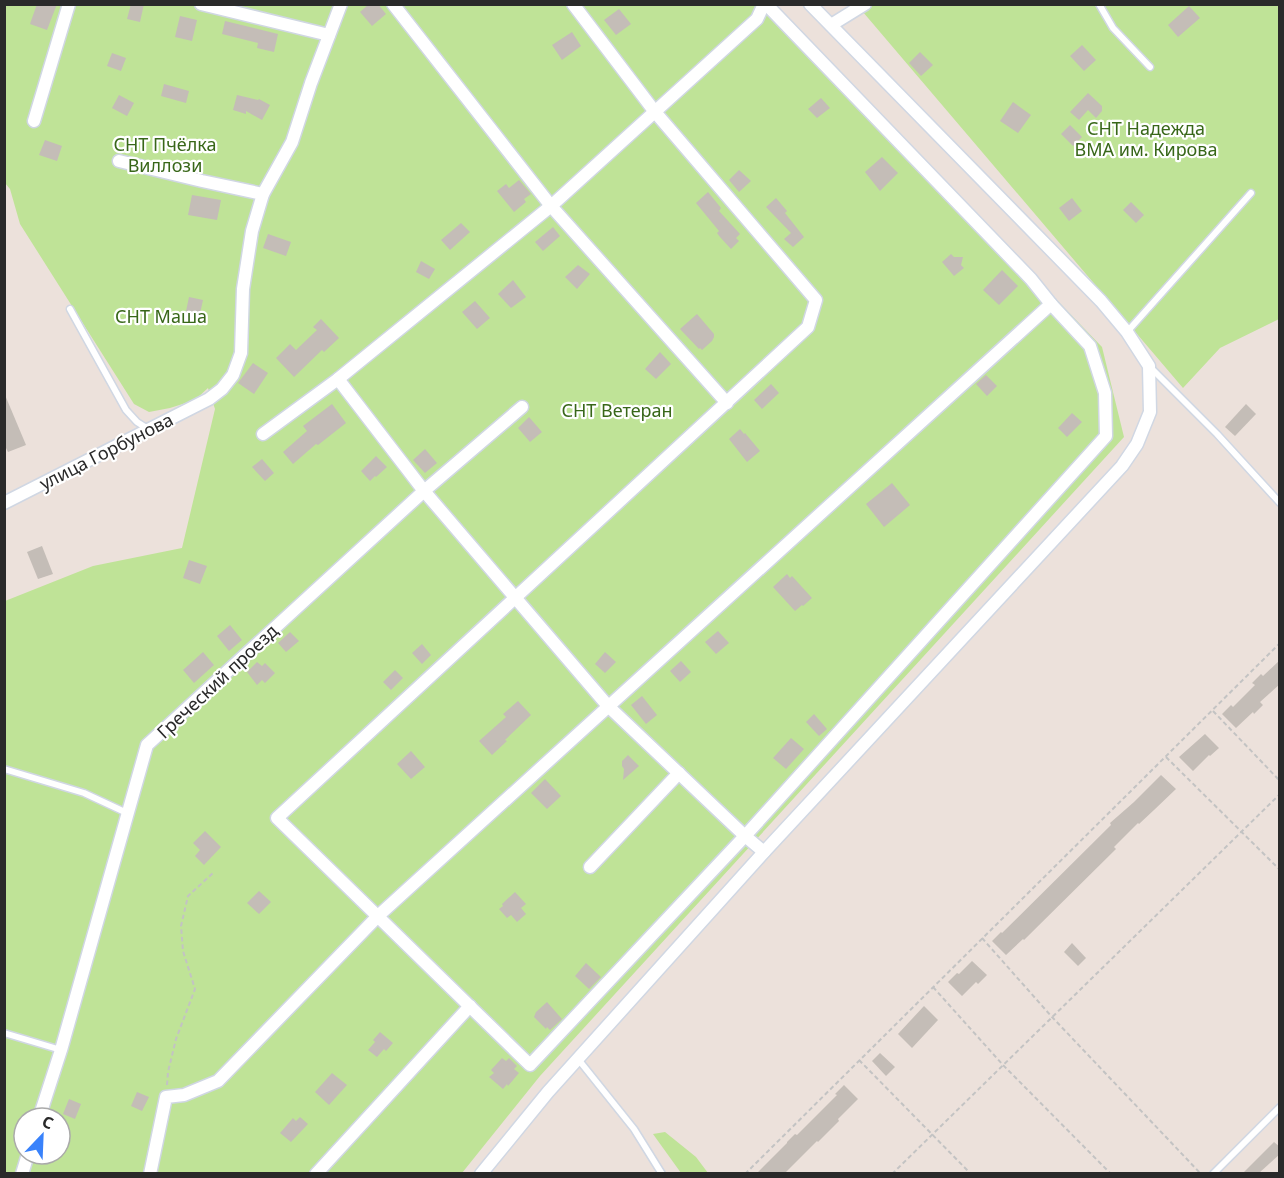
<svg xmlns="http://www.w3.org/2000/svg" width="1284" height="1178" viewBox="0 0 1284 1178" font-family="'Noto Sans',sans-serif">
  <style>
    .green { fill: #bfe397; fill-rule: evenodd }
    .building { fill: #c4bdb7 }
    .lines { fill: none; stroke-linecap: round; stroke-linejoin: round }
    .service-casing { stroke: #d0d7e3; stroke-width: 9 }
    .minor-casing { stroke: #d0d7e3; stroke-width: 15 }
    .path { stroke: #c3c3c3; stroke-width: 2; stroke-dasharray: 4.5 3; stroke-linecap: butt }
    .service { stroke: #fff; stroke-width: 6 }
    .minor { stroke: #fff; stroke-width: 12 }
    .labels { text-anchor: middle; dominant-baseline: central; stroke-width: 4.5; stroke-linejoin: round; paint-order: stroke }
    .park-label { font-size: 18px; fill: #386719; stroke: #fff }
    .street-label { font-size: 18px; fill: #2a2a2a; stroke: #fff }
  </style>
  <rect width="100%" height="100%" fill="#ece1db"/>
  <g class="green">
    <path d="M5 5H773L1102 347 1124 437 540 1076 462 1173H5V601L93 566 182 548 215 409 208 388 195 400 170 408 149 412 134 404 20 224 10 189 5 183ZM24 1118H60V1154H24Z"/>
    <polygon points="857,5 1279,5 1279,319 1220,348 1183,388"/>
    <polygon points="665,1132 696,1157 708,1173 681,1173 653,1134"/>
  </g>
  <g class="building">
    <polygon points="37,4 57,4 47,30 30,24"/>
    <polygon points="131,4 144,4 140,22 127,19"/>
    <polygon points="369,4 378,4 386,14 372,26 360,12"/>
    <polygon points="1189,6 1200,18 1178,37 1168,25"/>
    <polygon points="619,9 631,24 616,35 604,20"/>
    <polygon points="180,16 197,20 192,41 175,37"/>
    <polygon points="225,21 278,34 274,52 257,48 258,43 222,34"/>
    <polygon points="572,32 581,46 562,60 552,45"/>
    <polygon points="1082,45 1096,60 1084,71 1070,56"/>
    <polygon points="920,52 933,65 921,76 909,63"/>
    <polygon points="112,53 126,58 121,71 107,66"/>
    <polygon points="164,84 189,91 186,103 161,96"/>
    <polygon points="1088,93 1102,106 1102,111 1096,118 1088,110 1079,120 1070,112"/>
    <polygon points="119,95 134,103 127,116 112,108"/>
    <polygon points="237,95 258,100 259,99 270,105 262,120 246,111 246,114 233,110"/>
    <polygon points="821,98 830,108 817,118 808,109"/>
    <polygon points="1013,102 1031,115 1018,133 1000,121"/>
    <polygon points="1070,125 1082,137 1073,146 1061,134"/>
    <polygon points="45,140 62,146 57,161 39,155"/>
    <polygon points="882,157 898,173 880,191 865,172"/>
    <polygon points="739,170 751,181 739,192 729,180"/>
    <polygon points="519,180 531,194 524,199 526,202 514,212 497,191 506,184 509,188"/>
    <polygon points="708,192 721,208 719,211 740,234 736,238 739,241 731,249 720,237 717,233 719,231 696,203"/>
    <polygon points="192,195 221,200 217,220 188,215"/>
    <polygon points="776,198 787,211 785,213 804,237 793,247 784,239 791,233 766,207"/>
    <polygon points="1072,198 1082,211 1069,221 1059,208"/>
    <polygon points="1131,202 1144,215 1136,223 1123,210"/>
    <polygon points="461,223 470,232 450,250 441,240"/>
    <polygon points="553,227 560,236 543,251 535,242"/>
    <polygon points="268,234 291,242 286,256 263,248"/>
    <polygon points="951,254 954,257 963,257 961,265 964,268 954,276 942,262"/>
    <polygon points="421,261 435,269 429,279 416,272"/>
    <polygon points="578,265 590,274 577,289 565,277"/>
    <polygon points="1002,270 1018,286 999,305 983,290"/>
    <polygon points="513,280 526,297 511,308 498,294"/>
    <polygon points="189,297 203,300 199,318 185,316"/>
    <polygon points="475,301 490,318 477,329 462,312"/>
    <polygon points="697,314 714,334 714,337 712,341 702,350 700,348 699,349 680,329"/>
    <polygon points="321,319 339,338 324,352 322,350 294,377 276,358 290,344 296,350 317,330 313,327"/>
    <polygon points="660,352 671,364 656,379 645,369"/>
    <polygon points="253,363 268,373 254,394 238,383"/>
    <polygon points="986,375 997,386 987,396 976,384"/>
    <polygon points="771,384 779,393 762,409 754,400"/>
    <polygon points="5,395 26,445 8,452 4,444"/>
    <polygon points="332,404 346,423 318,445 316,444 293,464 283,452 307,431 303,426"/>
    <polygon points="1246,404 1256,414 1235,436 1225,427"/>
    <polygon points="1072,413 1082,422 1067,437 1058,428"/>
    <polygon points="529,417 542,432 530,442 518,428"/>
    <polygon points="740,429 744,434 745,433 760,451 747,462 729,439"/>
    <polygon points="425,449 437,463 425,473 413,460"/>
    <polygon points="376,456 387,467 376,477 375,476 370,481 361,471"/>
    <polygon points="262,459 274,473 265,481 252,467"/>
    <polygon points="892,483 910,505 884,527 866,504"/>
    <polygon points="42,546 53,574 38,579 27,552"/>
    <polygon points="189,560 207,566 200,584 183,578"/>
    <polygon points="787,574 790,578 792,576 812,598 803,606 802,605 795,611 773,587"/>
    <polygon points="230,625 242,640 229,651 217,636"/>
    <polygon points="718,631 729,643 716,654 705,642"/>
    <polygon points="290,632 299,641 286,652 278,643"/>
    <polygon points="422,644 431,655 422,664 412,653"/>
    <polygon points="203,652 214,665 194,683 183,670"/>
    <polygon points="605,652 616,662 605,673 595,664"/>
    <polygon points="1280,660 1280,684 1260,702 1263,705 1254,714 1253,712 1236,728 1222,714 1231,705 1233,707 1255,685 1252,683 1261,674 1263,676"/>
    <polygon points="681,661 691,672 680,682 670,671"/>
    <polygon points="257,662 262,666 265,663 275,673 265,683 262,680 257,685 247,672"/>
    <polygon points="395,670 403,678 391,690 383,682"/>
    <polygon points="642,696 657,715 646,724 631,705"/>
    <polygon points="518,701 531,715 505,740 507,741 492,755 479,741 506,717 503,714"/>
    <polygon points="814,714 827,729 819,736 806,722"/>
    <polygon points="1205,734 1219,748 1210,756 1209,755 1193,771 1179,757"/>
    <polygon points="791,738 804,749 786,769 773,758"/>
    <polygon points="411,751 425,767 411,779 397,764"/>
    <polygon points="628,755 639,766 623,780 624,769 622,766 622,761"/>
    <polygon points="1161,775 1176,789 1154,810 1139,824 1138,823 1114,847 1116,849 1024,940 1023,939 1006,955 992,941 1001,932 1002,933 1111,825 1110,823 1134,802"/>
    <polygon points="545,779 561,796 547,809 531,793"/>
    <polygon points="205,831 221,847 204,865 195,856 200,850 193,843"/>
    <polygon points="259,891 271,902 259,914 247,903"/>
    <polygon points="515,892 526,904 521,908 526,914 517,922 511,915 507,918 499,909 503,906 502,904"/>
    <polygon points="1072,943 1086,958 1078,966 1064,952"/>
    <polygon points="972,961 987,975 978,984 976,982 962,996 948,982 957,973 959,974"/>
    <polygon points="586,963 601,977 589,989 575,976"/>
    <polygon points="547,1002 562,1019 550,1030 547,1027 546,1029 534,1017 536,1012"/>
    <polygon points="924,1006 938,1020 912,1048 898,1034"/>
    <polygon points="380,1032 393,1043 386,1051 384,1049 377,1057 368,1050 375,1042 373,1040"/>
    <polygon points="880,1053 895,1067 886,1076 872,1061"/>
    <polygon points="502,1058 506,1061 509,1058 517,1066 514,1069 519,1073 508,1086 507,1084 503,1089 489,1077 494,1073 491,1070"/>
    <polygon points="332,1073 347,1085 329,1105 315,1092"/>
    <polygon points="844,1085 858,1099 838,1119 839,1121 818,1142 817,1141 785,1173 757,1173 787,1143 787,1142 795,1134 797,1135 837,1095 835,1094"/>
    <polygon points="137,1092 149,1097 142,1111 131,1106"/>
    <polygon points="69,1099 81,1104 75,1119 63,1114"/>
    <polygon points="300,1117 308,1124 291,1142 280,1133 293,1118 296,1121"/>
    <polygon points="1274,1142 1280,1147 1280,1154 1259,1173 1243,1173"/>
  </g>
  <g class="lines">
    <g class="service-casing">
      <g id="service">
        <polyline points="1099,4 1113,28 1150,67"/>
        <polyline points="70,309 126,410 137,422 148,429"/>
        <polyline points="1127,332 1251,193"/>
        <polyline points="1150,367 1217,434 1280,503"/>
        <polyline points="4,769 84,793 127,813"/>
        <polyline points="4,1033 61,1050"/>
        <polyline points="578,1059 634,1129 662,1174"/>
        <polyline points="1213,1174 1280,1107"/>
      </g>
    </g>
    <g class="minor-casing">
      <g id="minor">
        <polyline points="201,4 329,35"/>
        <polyline points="393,4 551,206 727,403"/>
        <polyline points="573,4 655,112 816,300 808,327 277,818 530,1065 745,836 1106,436 1105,393 1090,346 1051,304 1031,279 766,4"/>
        <polyline points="831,25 865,4"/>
        <polyline points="34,121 69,4"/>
        <polyline points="119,161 202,181 263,194"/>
        <polyline points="338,379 424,491 608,706 745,836 764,852"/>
        <polyline points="263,434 338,379 551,206 757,19 764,4"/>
        <polyline points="4,503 209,399 222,389 233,375 241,353 243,289 252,231 263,194 292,142 311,83 341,4"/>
        <polyline points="590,867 679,773"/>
        <polyline points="39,1118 61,1050 147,745 424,491 522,407"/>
        <polyline points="22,1174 28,1154"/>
        <polyline points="150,1174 166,1097 184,1095 218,1081 378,916 1051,304"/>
        <polyline points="316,1174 470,1006"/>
        <polyline points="481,1174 548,1092 764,852 1122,466 1137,444 1150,412 1149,366 1127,332 1101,301 810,4"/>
      </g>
    </g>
    <g class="path">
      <polyline points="1213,711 1280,781"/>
      <polyline points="1166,757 1280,870"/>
      <polyline points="982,938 1052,1017 1201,1174"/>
      <polyline points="933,987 1003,1065 1111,1174"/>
      <polyline points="859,1060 971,1174"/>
      <polyline points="167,1085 168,1072 176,1039 195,989 183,951 181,926 188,896 213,873"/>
      <polyline points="745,1174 1280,643"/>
      <polyline points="892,1174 1280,794"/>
    </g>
    <use href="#service" class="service"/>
    <use href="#minor" class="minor"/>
  </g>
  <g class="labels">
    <g class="park-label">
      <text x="1146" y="128">СНТ Надежда<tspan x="1146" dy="21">ВМА им. Кирова</tspan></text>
      <text x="165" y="144">СНТ Пчёлка<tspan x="165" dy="21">Виллози</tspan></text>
      <text x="161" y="316">СНТ Маша</text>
      <text x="617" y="410">СНТ Ветеран</text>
    </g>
    <g class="street-label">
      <text transform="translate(106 451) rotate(-27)">улица Горбунова</text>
      <text transform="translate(217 681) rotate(-43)">Греческий проезд</text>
    </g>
  </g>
  <rect width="1284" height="1178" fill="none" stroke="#2a2a2a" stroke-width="12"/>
  <g transform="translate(42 1136) rotate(23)"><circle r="28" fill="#ffffff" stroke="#aaaaaa" stroke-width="1.5"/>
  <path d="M0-4.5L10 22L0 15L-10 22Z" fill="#3982fb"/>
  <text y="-9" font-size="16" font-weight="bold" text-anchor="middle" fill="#2a2a2a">С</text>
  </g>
</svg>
